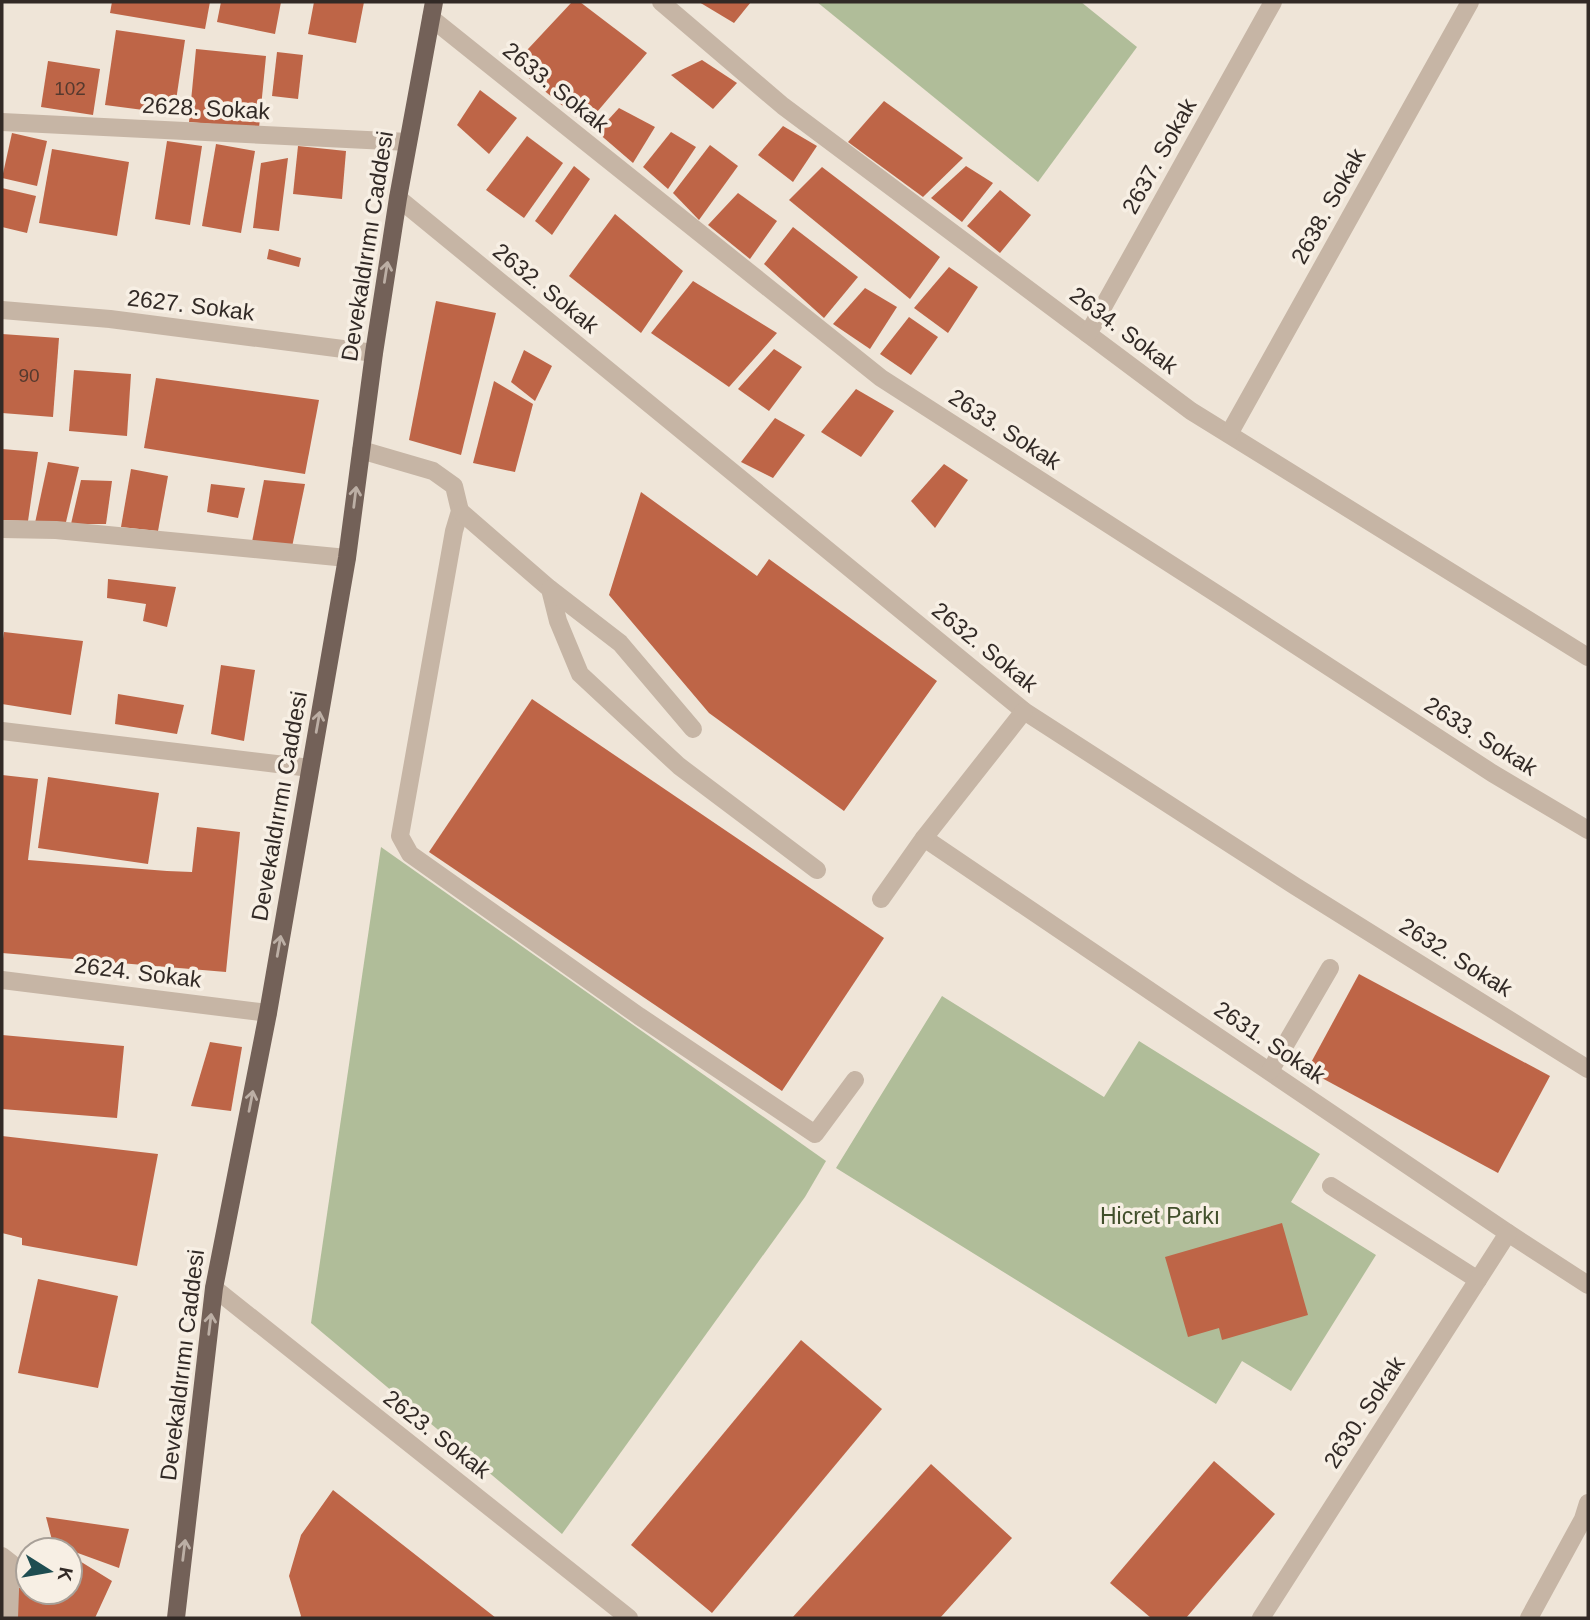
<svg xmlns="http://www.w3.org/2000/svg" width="1590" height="1620" viewBox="0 0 1590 1620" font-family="Arial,sans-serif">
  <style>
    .green { fill: #b0bd99 }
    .building { fill: #be6547 }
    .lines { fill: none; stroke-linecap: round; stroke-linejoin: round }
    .minor { stroke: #c6b5a5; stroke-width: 18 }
    .major { stroke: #736158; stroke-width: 18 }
    .oneway { stroke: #bcafa5 }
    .labels { text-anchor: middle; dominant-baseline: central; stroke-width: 7; stroke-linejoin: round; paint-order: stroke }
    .number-label { font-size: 19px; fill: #55392e }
    .street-label { font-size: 23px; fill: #322a26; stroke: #f7efe4 }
    .park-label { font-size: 23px; fill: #414f2b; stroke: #f7efe4 }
  </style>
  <rect width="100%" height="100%" fill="#efe5d8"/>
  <g class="green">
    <polygon points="817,2 1081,2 1137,47 1038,182"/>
    <polygon points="381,847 826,1161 805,1197 562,1534 311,1323"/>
    <polygon points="942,996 1104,1097 1139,1041 1320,1154 1291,1202 1376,1255 1291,1391 1242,1361 1216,1404 836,1168"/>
  </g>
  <g class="building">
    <polygon points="112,2 210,2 205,29 110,13"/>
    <polygon points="221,2 281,2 275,34 217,22"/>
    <polygon points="314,2 364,2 356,43 308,34"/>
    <polygon points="572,2 580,2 647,53 586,125 513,65"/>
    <polygon points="699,2 751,2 734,23"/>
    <polygon points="116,30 185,40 174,114 105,105"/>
    <polygon points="196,49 266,56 259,128 189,122"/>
    <polygon points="277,52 303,55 298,99 272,96"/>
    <polygon points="702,60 737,83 713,109 671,75"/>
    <polygon points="48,61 100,69 93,115 41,107"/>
    <polygon points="480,90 517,118 489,154 457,125"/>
    <polygon points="884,101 963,158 923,197 848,142"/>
    <polygon points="619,108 655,127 633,163 597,132"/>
    <polygon points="783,126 817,146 793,182 758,155"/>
    <polygon points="671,132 696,147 668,189 643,167"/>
    <polygon points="12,133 47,141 37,186 2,178"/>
    <polygon points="527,136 563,163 524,218 486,190"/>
    <polygon points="167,141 202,146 190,225 155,219"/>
    <polygon points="216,144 255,151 241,233 202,226"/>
    <polygon points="710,145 738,166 699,220 673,193"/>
    <polygon points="298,146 346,151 342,199 293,194"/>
    <polygon points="52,149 129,162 117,236 39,223"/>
    <polygon points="288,158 279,231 253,228 261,163"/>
    <polygon points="574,166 590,179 552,235 535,221"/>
    <polygon points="966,166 993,183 962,222 931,198"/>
    <polygon points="822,167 940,257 910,299 789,200"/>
    <polygon points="2,188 36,196 27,233 2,227"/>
    <polygon points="1000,190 1031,215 1000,253 967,226"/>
    <polygon points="738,193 777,221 750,259 708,225"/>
    <polygon points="615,214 683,271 641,333 569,276"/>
    <polygon points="793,227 858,277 824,318 764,264"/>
    <polygon points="269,249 301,258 299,267 267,259"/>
    <polygon points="949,267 978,287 948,333 914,308"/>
    <polygon points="693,281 777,333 729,387 651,333"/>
    <polygon points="865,288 897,307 870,349 833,324"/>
    <polygon points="436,301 496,313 461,455 409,440"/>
    <polygon points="909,317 938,337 911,375 880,354"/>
    <polygon points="2,334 59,338 53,417 2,413"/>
    <polygon points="774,349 802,367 769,411 738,389"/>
    <polygon points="524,350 552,366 535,401 511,382"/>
    <polygon points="74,370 131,374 127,436 69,431"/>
    <polygon points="156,378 319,400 305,474 144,448"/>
    <polygon points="494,381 533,404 515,472 473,463"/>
    <polygon points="856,389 894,411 861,457 821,432"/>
    <polygon points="775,418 805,435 773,478 741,462"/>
    <polygon points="2,449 38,452 28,521 2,520"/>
    <polygon points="48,462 79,467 66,522 35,523"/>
    <polygon points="944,464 968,480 935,528 911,501"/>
    <polygon points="131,469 168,476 158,531 121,527"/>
    <polygon points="81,480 112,481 106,524 71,524"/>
    <polygon points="264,480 305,484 292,547 252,542"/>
    <polygon points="211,484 245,488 238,518 207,512"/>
    <polygon points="641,492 757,576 769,559 937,681 844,811 709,713 609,595"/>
    <polygon points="108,579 176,587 167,627 143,621 146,604 107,598"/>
    <polygon points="4,632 83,641 71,715 2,704 2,646"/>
    <polygon points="221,665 255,670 244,741 211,734"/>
    <polygon points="118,694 184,705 177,734 115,724"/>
    <polygon points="532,699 884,938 782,1091 429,852"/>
    <polygon points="2,775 38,779 28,860 167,871 192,872 197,827 240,832 226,972 2,953"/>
    <polygon points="48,777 159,793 148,864 38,848"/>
    <polygon points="1359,974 1550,1076 1498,1173 1307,1070"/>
    <polygon points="2,1035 124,1046 117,1118 2,1109"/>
    <polygon points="210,1042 242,1047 231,1111 191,1106"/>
    <polygon points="2,1136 158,1154 137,1266 22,1245 22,1238 2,1233"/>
    <polygon points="1282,1223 1308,1315 1222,1340 1219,1328 1188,1337 1165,1257"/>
    <polygon points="38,1279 118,1296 98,1388 18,1373"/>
    <polygon points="801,1340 882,1409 712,1613 631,1545"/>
    <polygon points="1214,1461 1275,1514 1186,1618 1151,1618 1110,1583"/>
    <polygon points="931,1464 1012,1538 940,1618 792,1618"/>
    <polygon points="333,1490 496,1618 300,1618 301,1616 289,1576 301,1535"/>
    <polygon points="46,1517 129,1529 119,1568 53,1544"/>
    <polygon points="70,1555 112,1581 95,1618 7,1618 12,1583 23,1590 28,1582 28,1592 70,1592"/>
  </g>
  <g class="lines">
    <g class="minor">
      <polyline points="661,2 783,106 1191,411 1588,657"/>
      <polyline points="431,18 881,378 1231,603 1492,773 1588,830"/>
      <polyline points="2,122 408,142"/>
      <polyline points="398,198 1024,711 1295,886 1588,1069"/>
      <polyline points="2,310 110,319 374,353"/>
      <polyline points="1088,334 1273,2"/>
      <polyline points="1229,434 1470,2"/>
      <polyline points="361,450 433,471 454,486 460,511 454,531 400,836 410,854 639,1016 815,1134 855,1080"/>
      <polyline points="460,511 550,589 558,621 580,674 679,766 817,870"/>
      <polyline points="2,529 56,530 347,558"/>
      <polyline points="550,589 620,643 693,729"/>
      <polyline points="2,731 310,768"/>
      <polyline points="924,838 1508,1233 1588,1285"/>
      <polyline points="881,899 924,838 1024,711"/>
      <polyline points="2,980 268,1013"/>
      <polyline points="1270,1071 1330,968"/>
      <polyline points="1331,1186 1478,1280"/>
      <polyline points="214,1288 629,1618"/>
      <polyline points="2,1556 11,1563 9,1618"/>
      <polyline points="1261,1618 1508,1233"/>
      <polyline points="1529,1618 1583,1519 1588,1503"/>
    </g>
    <polyline class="major" points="176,1618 214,1288 268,1013 347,558 374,353 398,198 434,2"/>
  </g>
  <defs><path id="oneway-shaft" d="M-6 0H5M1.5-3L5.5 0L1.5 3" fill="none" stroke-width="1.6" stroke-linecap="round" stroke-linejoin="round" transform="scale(1.75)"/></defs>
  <g class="oneway">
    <use href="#oneway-shaft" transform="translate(386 272) rotate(-81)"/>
    <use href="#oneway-shaft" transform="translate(355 497) rotate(-83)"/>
    <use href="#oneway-shaft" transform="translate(318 722) rotate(-80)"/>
    <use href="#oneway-shaft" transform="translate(279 946) rotate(-80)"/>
    <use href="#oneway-shaft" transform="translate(251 1101) rotate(-79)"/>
    <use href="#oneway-shaft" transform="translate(210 1324) rotate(-83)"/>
    <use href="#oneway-shaft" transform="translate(184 1550) rotate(-83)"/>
  </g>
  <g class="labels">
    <g class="number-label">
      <text x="70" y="88">102</text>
      <text x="29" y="375">90</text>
    </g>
    <g class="street-label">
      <text transform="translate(556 87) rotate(39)">2633. Sokak</text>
      <text transform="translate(206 108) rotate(3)">2628. Sokak</text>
      <text transform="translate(1159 156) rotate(-61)">2637. Sokak</text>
      <text transform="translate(1328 206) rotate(-61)">2638. Sokak</text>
      <text transform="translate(367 246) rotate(-81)">Devekaldırımı Caddesi</text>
      <text transform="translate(546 288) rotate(39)">2632. Sokak</text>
      <text transform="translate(191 305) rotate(7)">2627. Sokak</text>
      <text transform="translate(1124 330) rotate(37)">2634. Sokak</text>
      <text transform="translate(1005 429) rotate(33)">2633. Sokak</text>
      <text transform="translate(985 647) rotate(39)">2632. Sokak</text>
      <text transform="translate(1481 736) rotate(32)">2633. Sokak</text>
      <text transform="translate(279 806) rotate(-80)">Devekaldırımı Caddesi</text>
      <text transform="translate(1456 957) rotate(32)">2632. Sokak</text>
      <text transform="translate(138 972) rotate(7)">2624. Sokak</text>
      <text transform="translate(1270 1042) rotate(34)">2631. Sokak</text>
      <text transform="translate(182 1365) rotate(-83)">Devekaldırımı Caddesi</text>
      <text transform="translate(1364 1412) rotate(-57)">2630. Sokak</text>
      <text transform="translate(437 1434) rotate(38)">2623. Sokak</text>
    </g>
    <g class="park-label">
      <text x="1160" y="1216">Hicret Parkı</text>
    </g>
  </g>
  <rect width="1590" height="1620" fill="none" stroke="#322a26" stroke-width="7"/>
  <g transform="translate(49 1571) rotate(101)"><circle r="33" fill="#f7efe4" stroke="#a8a098" stroke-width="2"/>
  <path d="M0-5L12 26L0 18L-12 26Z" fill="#1e4d51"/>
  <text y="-10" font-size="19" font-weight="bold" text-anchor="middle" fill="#322a26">K</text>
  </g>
</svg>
